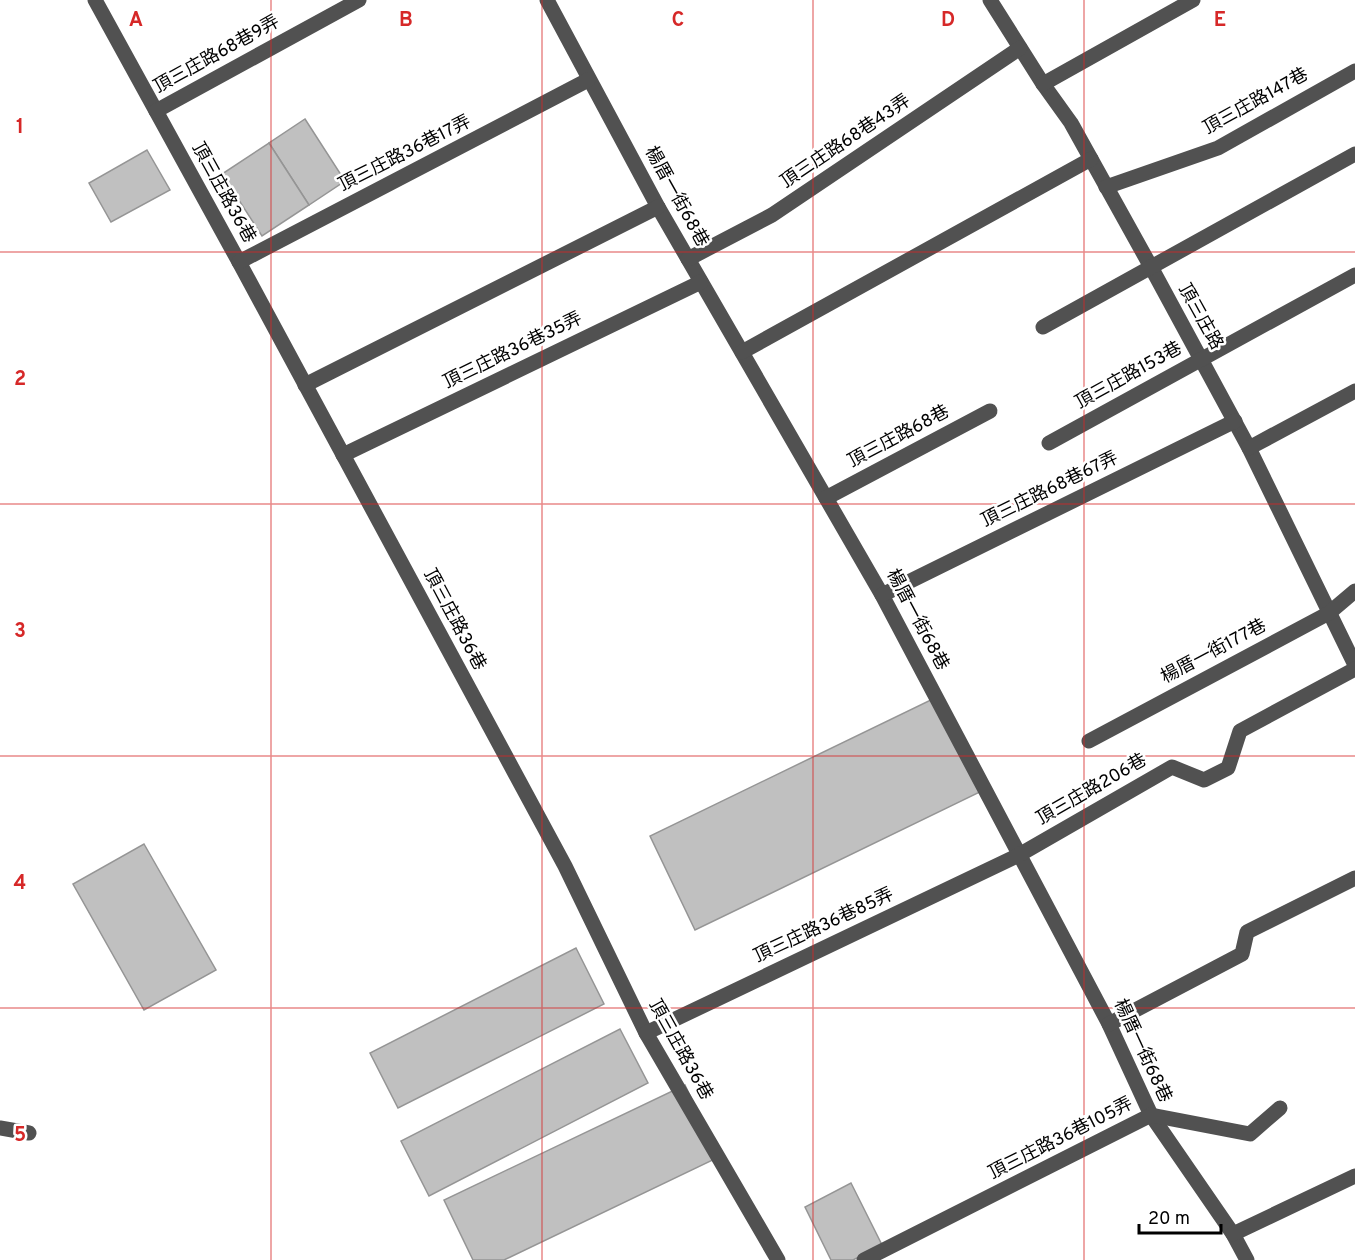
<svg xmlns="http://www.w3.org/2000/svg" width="1355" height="1260" viewBox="0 0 1355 1260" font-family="Overpass,'Noto Sans TC',sans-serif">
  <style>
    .building { fill: #c0c0c0; stroke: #959595; stroke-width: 1.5 }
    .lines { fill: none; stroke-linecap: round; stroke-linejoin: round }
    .minor { stroke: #515151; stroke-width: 15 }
    .grid { fill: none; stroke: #d62828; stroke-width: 1.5; stroke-opacity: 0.55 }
    .labels { text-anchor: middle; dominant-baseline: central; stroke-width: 5; stroke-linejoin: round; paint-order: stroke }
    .street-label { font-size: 18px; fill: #000; stroke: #fff }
    .grid-label { font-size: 20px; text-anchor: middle; font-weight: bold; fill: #d62828; stroke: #fff; stroke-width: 5; stroke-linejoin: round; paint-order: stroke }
  </style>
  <rect width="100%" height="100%" fill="#fff"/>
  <g class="building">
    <polygon points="305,119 345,181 309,205 269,143"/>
    <polygon points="269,143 309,205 262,236 222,174"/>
    <polygon points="147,150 170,190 111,222 89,183"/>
    <polygon points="939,696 984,790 695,930 650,836"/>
    <polygon points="144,844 216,970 144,1010 73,884"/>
    <polygon points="576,948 604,1004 398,1108 370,1053"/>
    <polygon points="620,1029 648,1083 429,1196 401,1141"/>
    <polygon points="685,1085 719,1157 504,1260 473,1260 444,1200"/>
    <polygon points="851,1183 882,1245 853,1260 831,1260 805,1207"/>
  </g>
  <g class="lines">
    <g class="minor">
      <polyline points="95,0 239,262 565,866 646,1033 778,1260"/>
      <polyline points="547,0 658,207 882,595 1109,1024 1151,1115 1233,1234 1247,1260"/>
      <polyline points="990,0 1043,84 1071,123 1151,267 1249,448 1355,665"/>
      <polyline points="1043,84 1193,0"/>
      <polyline points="156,111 359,0"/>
      <polyline points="1106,187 1218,148 1355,71"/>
      <polyline points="688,259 772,215 1020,48"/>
      <polyline points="239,262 588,80"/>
      <polyline points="1043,327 1355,154"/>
      <polyline points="742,352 1091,159"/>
      <polyline points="305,385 658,207"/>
      <polyline points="1049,443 1355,275"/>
      <polyline points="1249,448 1355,391"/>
      <polyline points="343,455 701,282"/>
      <polyline points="826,498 990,411"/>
      <polyline points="882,595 1235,421"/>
      <polyline points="1089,741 1329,613 1355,591"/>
      <polyline points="1109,1024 1242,954 1247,932 1355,878"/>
      <polyline points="646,1033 1019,855 1172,767 1204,780 1228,768 1240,731 1355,669"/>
      <polyline points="0,1128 29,1133"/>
      <polyline points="1233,1234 1355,1176"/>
      <polyline points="864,1260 1151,1115 1250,1134 1280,1108"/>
    </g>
  </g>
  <path class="grid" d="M271 0V1260M542 0V1260M813 0V1260M1084 0V1260M0 252H1355M0 504H1355M0 756H1355M0 1008H1355"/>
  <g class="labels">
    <g class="street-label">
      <text transform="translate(217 55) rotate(-29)">頂三庄路68巷9弄</text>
      <text transform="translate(1256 102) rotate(-29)">頂三庄路147巷</text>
      <text transform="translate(846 142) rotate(-34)">頂三庄路68巷43弄</text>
      <text transform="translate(405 154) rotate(-27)">頂三庄路36巷17弄</text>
      <text transform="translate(223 193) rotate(61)">頂三庄路36巷</text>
      <text transform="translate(676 197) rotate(61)">楊厝一街68巷</text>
      <text transform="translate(1200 317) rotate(61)">頂三庄路</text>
      <text transform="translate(513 351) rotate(-26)">頂三庄路36巷35弄</text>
      <text transform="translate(1129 376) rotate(-29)">頂三庄路153巷</text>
      <text transform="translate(899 437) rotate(-28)">頂三庄路68巷</text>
      <text transform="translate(1050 490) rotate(-26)">頂三庄路68巷67弄</text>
      <text transform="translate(454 620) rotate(62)">頂三庄路36巷</text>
      <text transform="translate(917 620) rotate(62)">楊厝一街68巷</text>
      <text transform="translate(1214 652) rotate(-28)">楊厝一街177巷</text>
      <text transform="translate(1092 790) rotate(-30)">頂三庄路206巷</text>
      <text transform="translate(824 926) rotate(-25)">頂三庄路36巷85弄</text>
      <text transform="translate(680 1050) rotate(61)">頂三庄路36巷</text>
      <text transform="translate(1142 1051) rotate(65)">楊厝一街68巷</text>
      <text transform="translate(1061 1139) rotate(-27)">頂三庄路36巷105弄</text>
    </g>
  </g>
  <g class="grid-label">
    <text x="136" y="26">A</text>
    <text x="406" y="26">B</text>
    <text x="678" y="26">C</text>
    <text x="948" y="26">D</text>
    <text x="1220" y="26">E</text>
    <text x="20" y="133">1</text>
    <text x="20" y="385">2</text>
    <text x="20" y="637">3</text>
    <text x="20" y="889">4</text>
    <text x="20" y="1141">5</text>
  </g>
  <path d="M1139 1224v9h82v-9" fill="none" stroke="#000000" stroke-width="3"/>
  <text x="1148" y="1224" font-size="18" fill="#000000" stroke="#ffffff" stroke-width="4.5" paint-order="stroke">20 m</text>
</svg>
